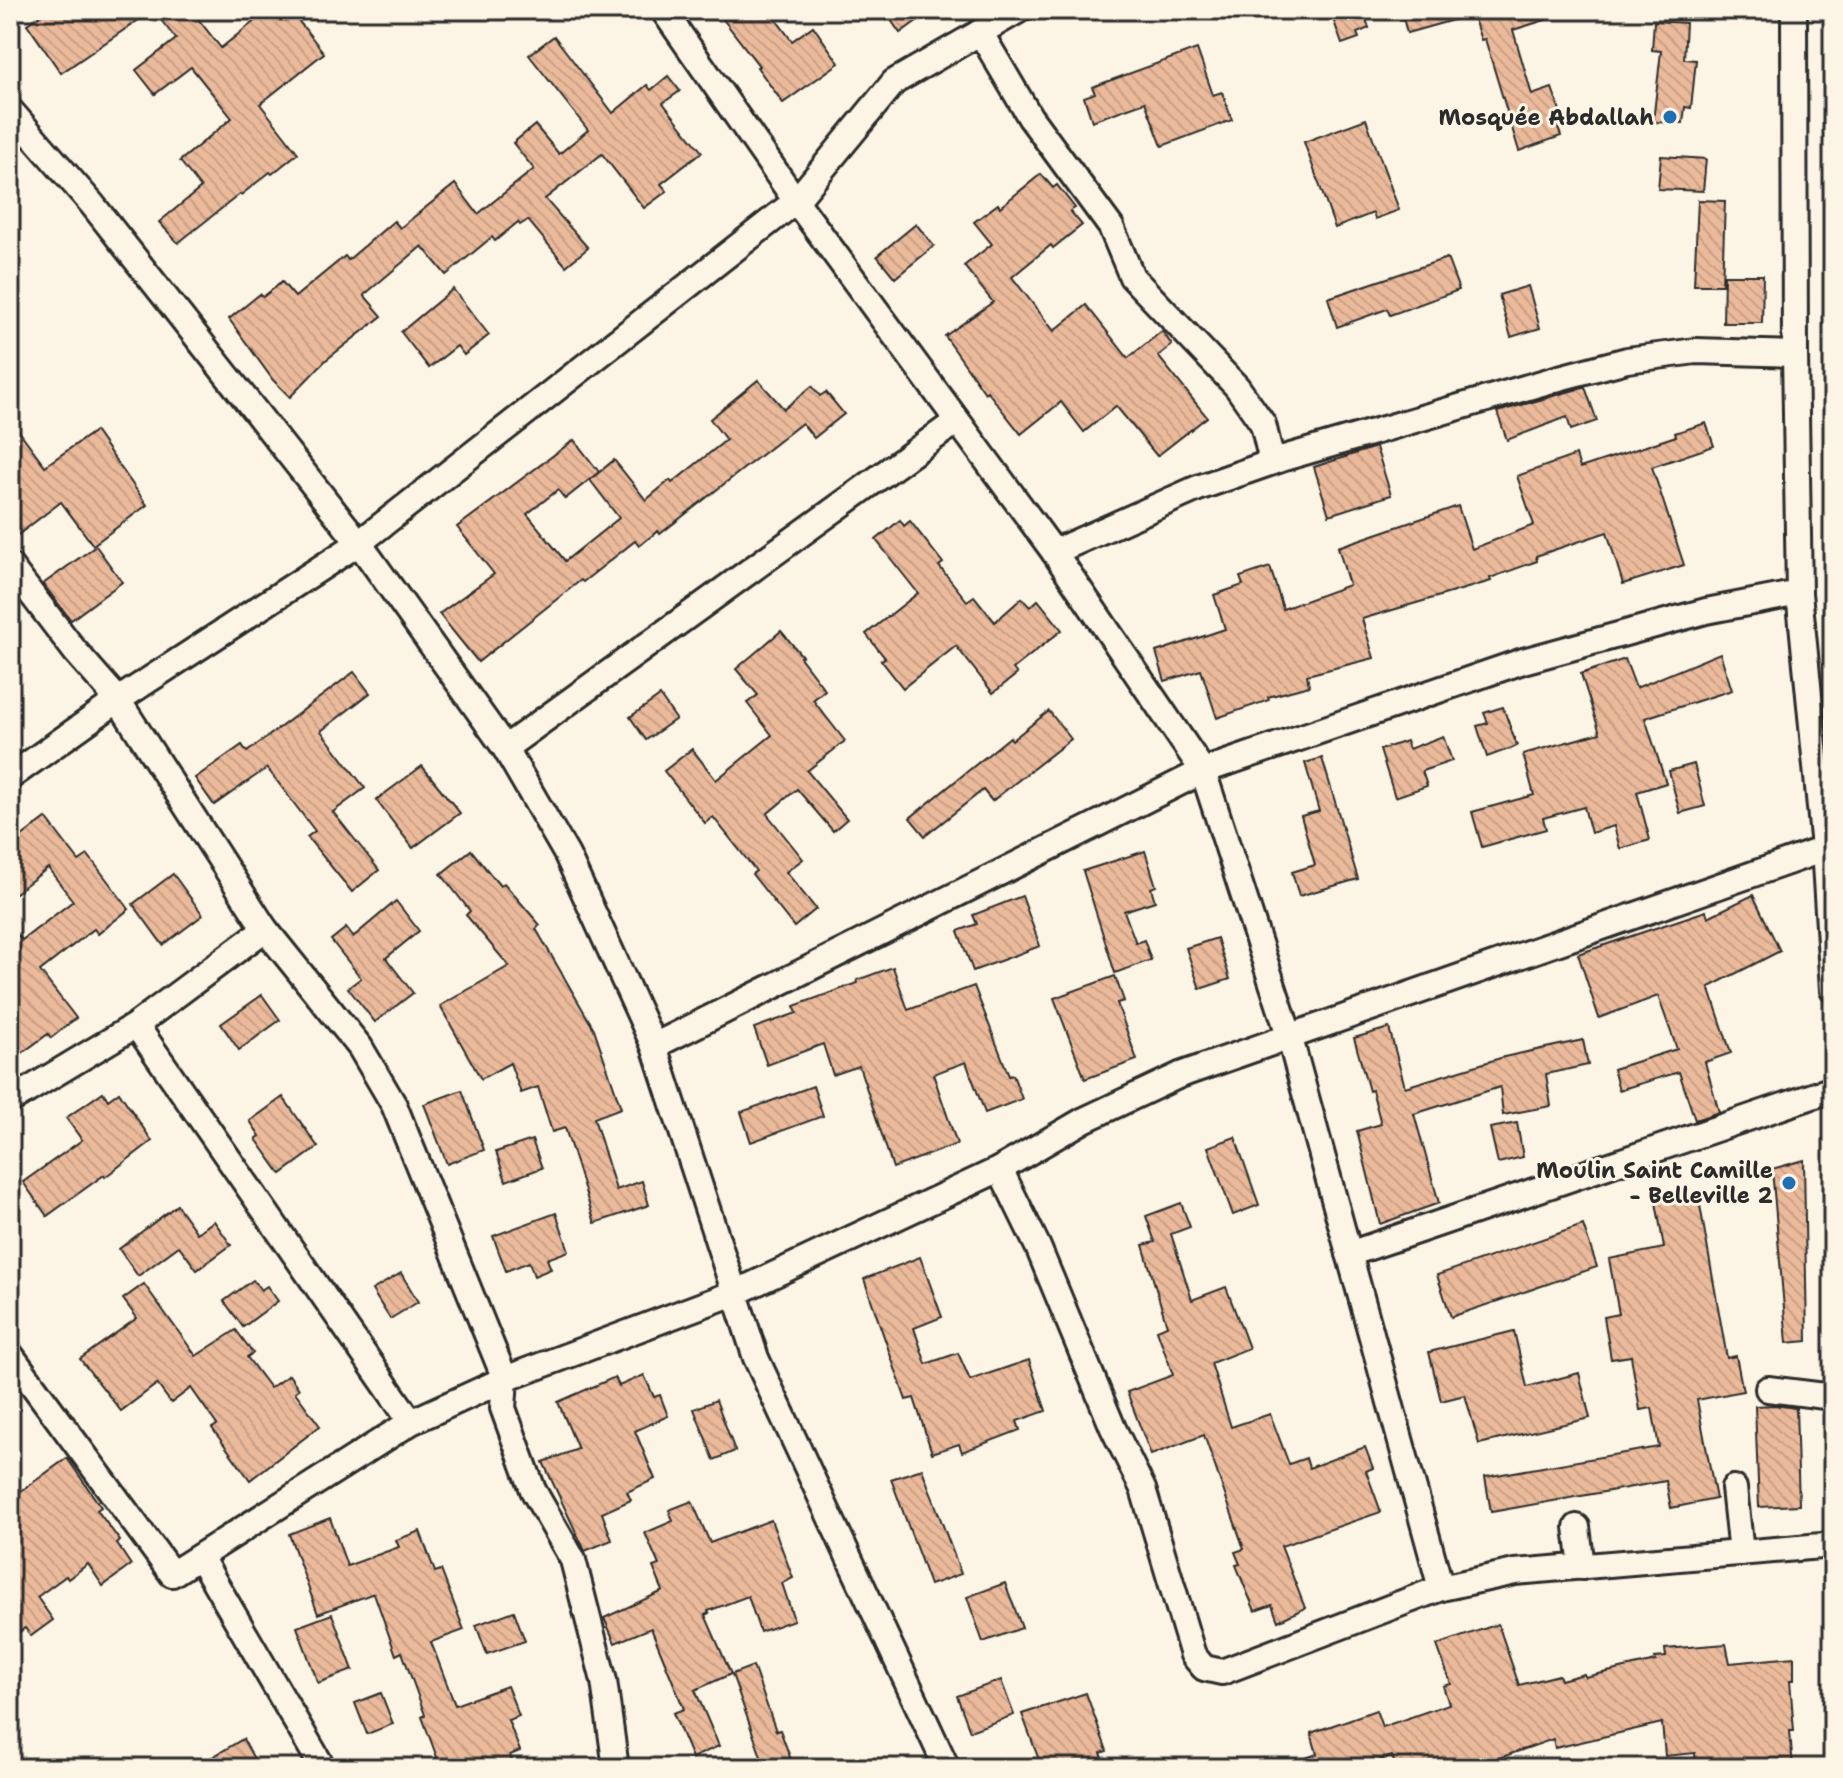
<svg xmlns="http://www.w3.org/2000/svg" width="1843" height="1778" viewBox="0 0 1843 1778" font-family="'Shantell Sans',sans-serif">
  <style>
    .building { fill: url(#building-back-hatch); stroke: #2b2b2b; stroke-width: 2 }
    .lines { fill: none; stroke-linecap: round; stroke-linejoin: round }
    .minor-casing { stroke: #2b2b2b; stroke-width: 30 }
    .minor { stroke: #fcf5e5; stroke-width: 24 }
    .poi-dot { fill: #1f6fb2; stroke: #fcf5e5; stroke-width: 3 }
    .labels { text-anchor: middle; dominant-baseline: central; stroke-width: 6; stroke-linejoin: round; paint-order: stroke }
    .poi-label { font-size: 22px; font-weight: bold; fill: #2b2b2b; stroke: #fcf5e5; text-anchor: end }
  </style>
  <defs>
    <pattern id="building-back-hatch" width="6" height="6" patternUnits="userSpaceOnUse" patternTransform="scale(2)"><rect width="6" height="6" fill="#ebba9b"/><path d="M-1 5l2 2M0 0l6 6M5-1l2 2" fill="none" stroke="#caa086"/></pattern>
  </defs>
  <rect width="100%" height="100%" fill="#fcf5e5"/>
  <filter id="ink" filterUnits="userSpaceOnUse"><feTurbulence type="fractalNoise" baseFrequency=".0125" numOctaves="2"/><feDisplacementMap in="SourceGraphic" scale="16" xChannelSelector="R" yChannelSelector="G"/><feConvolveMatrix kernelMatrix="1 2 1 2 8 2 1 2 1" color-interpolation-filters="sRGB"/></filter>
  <g filter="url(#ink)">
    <g class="building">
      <polygon points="48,10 153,10 61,73 27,24"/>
      <polygon points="153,10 191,10 221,48 268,10 290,10 324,53 260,104 298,153 272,174 270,172 241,195 240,194 178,243 159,222 201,188 180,161 232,118 191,67 155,94 136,70 176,39"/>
      <polygon points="716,10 769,10 792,41 813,26 839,63 783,103 757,67 759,66"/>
      <polygon points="884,10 932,10 900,33"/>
      <polygon points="1330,10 1363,10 1369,28 1357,33 1359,38 1342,44"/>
      <polygon points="1401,10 1470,10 1471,15 1407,33"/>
      <polygon points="1471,10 1563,10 1564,14 1513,30 1532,95 1552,88 1564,122 1557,125 1561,136 1519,151 1485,39 1481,40"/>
      <polygon points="1654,21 1686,23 1684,59 1696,60 1691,108 1685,107 1683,123 1653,122 1661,51 1652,50"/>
      <polygon points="554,36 613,113 647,85 651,90 668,76 680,91 663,103 702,152 661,184 667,191 644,208 602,154 545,199 588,248 566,266 528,220 520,225 518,222 495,241 492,237 446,275 422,246 364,295 382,316 326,360 290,397 273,380 229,319 260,294 263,297 282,282 295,297 345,256 348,260 394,221 400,228 455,184 478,214 534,169 513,143 535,125 559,154 588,130 529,55"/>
      <polygon points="1197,49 1213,95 1222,92 1232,120 1162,146 1145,102 1092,121 1084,97 1095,93 1092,87"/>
      <polygon points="1366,119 1399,210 1375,219 1373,213 1335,228 1304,142"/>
      <polygon points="1661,156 1706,159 1703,191 1658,189"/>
      <polygon points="1041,174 1053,188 1057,185 1075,208 1070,211 1082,225 1053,248 1051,245 1012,277 1054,331 1086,305 1128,358 1162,331 1172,345 1158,356 1207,417 1157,456 1116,406 1084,432 1061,402 1021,434 987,391 985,393 945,336 993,302 964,266 992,244 974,222 998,204 1000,207"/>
      <polygon points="1698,200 1725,201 1722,285 1694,285"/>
      <polygon points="916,224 934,246 895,278 877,256"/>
      <polygon points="1447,258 1459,290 1390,315 1387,309 1337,327 1328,298"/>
      <polygon points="1724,275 1763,275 1762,323 1723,323"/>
      <polygon points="1528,286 1540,328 1511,337 1499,295"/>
      <polygon points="453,289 489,335 464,355 457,346 429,368 401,332"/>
      <polygon points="758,380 784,409 812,386 820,396 826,392 844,414 814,438 802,423 660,534 658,531 639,546 635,541 583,582 581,580 478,662 439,614 494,574 457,527 574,440 599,472 565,499 558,490 527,514 565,561 619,518 590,480 614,460 646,500 670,480 672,483 726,440 710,419"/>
      <polygon points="1585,387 1597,421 1571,430 1567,417 1507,440 1497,412"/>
      <polygon points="10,419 45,466 95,431 147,505 93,545 61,502 10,541"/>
      <polygon points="1706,423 1714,446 1652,467 1684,565 1623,584 1607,532 1536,556 1537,561 1490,578 1491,581 1362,619 1374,658 1307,675 1309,686 1268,697 1269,700 1217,718 1201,670 1165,681 1156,652 1225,629 1214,595 1243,585 1240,577 1270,567 1283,609 1349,585 1338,547 1458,506 1472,549 1534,525 1517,476 1576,455 1580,468 1676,436 1675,433"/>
      <polygon points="1376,447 1391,495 1329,515 1314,467"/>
      <polygon points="900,520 904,526 910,521 943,563 939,566 967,601 974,596 995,622 1022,598 1030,607 1038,600 1062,630 1013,669 1017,674 993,693 956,646 903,688 881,660 885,658 866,634 918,593 876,540"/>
      <polygon points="96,546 122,582 71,620 43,584"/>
      <polygon points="781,631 802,656 800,657 825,690 813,700 845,741 807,771 847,819 833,831 797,789 767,814 803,859 786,872 816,909 794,927 752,874 756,871 713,817 705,823 664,771 692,749 716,780 772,735 747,703 758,695 736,669"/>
      <polygon points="1720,653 1732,690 1645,718 1666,783 1637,792 1650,840 1620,849 1614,826 1591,833 1584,807 1543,818 1546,829 1482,847 1472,812 1534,795 1523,754 1600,733 1581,674 1625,659 1636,688"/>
      <polygon points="354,672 370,693 321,731 365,788 333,812 379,870 352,892 307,837 315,831 267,768 214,805 195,778 242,745 247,752"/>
      <polygon points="660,696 676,719 646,740 630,717"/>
      <polygon points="1503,707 1517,746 1487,757 1477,726 1488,723 1484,713"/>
      <polygon points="1049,711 1071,739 992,801 983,790 925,836 910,818 1010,737 1012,740"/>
      <polygon points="1443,736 1452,761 1422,771 1427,786 1395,797 1380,750 1406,741 1409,749"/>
      <polygon points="1322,758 1358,879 1299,896 1292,872 1315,865 1301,816 1319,811 1305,763"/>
      <polygon points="1694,764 1705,806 1680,813 1669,771"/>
      <polygon points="422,766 460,813 413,848 376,800"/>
      <polygon points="46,818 79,861 88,855 129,909 98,934 94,929 40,971 76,1018 51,1038 48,1034 22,1053 10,1037 10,925 22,940 73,901 48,868 10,897 10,845"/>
      <polygon points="471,850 500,886 504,883 540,925 536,929 594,1029 621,1108 594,1118 616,1190 642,1181 649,1205 595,1223 565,1128 552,1132 538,1087 521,1093 510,1063 481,1079 440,1006 509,966 466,915 470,911 441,874"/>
      <polygon points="1145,851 1156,886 1151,888 1155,901 1124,911 1136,943 1144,940 1151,960 1115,973 1083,871"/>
      <polygon points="173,874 203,915 163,945 133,904"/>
      <polygon points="1753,895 1780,951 1709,987 1731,1053 1705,1062 1719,1112 1695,1120 1679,1072 1619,1090 1613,1069 1677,1049 1658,996 1599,1018 1578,954 1706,911 1708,917"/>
      <polygon points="1022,896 1040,946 973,971 958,931 977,924 973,915"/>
      <polygon points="396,901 419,931 386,958 413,993 375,1022 348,988 361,978 331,940 346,928 353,937"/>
      <polygon points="1217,938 1230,979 1200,989 1186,948"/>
      <polygon points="893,967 908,1010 974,986 1009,1076 1013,1075 1022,1099 985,1113 966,1062 933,1074 957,1144 893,1168 859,1066 833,1075 823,1044 767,1065 754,1028 797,1013 794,1006 858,983 857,980"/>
      <polygon points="1115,976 1124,1001 1117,1003 1137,1060 1085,1079 1054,998"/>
      <polygon points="262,995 280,1020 239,1050 221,1024"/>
      <polygon points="1389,1028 1405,1087 1504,1057 1583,1040 1588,1065 1546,1074 1551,1106 1503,1115 1500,1087 1414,1114 1439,1203 1380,1224 1357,1131 1381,1124 1372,1090 1369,1091 1354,1038"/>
      <polygon points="813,1086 823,1116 751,1142 741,1112"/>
      <polygon points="462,1090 484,1150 447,1164 424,1104"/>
      <polygon points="103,1092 108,1100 119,1092 152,1141 105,1177 104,1175 47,1216 23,1182 82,1140 66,1118"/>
      <polygon points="283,1097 318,1147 281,1174 256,1139 260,1136 250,1121"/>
      <polygon points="1517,1123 1523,1157 1498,1163 1490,1128"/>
      <polygon points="1235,1137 1259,1205 1233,1215 1208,1147"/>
      <polygon points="532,1140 542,1168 506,1181 496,1152"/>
      <polygon points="1804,1160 1807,1341 1787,1343 1772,1169"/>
      <polygon points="1698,1194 1727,1358 1736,1356 1743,1391 1697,1400 1716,1499 1671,1508 1666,1481 1491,1512 1485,1477 1659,1447 1652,1408 1640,1410 1631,1356 1611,1359 1604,1317 1619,1314 1609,1259 1664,1248 1656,1202"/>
      <polygon points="1181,1203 1190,1227 1171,1234 1192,1300 1226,1287 1249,1348 1211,1363 1231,1427 1270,1414 1289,1464 1306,1458 1309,1468 1365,1447 1373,1468 1366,1471 1381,1512 1281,1546 1305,1608 1278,1621 1272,1605 1255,1611 1244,1585 1236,1565 1240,1564 1235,1552 1244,1549 1204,1435 1151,1455 1127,1392 1173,1375 1157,1330 1167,1326 1143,1245 1155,1242 1146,1216"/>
      <polygon points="177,1205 197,1233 214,1221 231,1245 197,1270 179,1246 138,1276 119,1249"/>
      <polygon points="556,1213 569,1251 547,1259 551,1269 534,1276 529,1262 506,1271 493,1236"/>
      <polygon points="1583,1225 1597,1267 1451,1317 1437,1275"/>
      <polygon points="920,1257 942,1317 914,1328 926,1364 958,1353 970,1380 1029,1360 1046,1411 1017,1421 1020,1430 962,1452 959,1444 932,1453 914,1398 906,1400 864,1279"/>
      <polygon points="401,1273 418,1302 390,1319 372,1290"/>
      <polygon points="253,1280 261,1290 267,1286 278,1301 243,1327 224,1301"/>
      <polygon points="144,1284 196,1356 236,1330 253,1353 247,1357 270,1388 289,1375 299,1389 295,1392 320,1426 250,1480 212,1428 217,1425 191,1388 171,1403 157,1384 121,1411 80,1359 137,1318 123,1299"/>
      <polygon points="1514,1331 1527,1387 1579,1373 1590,1418 1479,1444 1465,1395 1441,1401 1429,1352"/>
      <polygon points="644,1375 654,1397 660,1395 668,1416 635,1431 655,1479 627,1492 631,1500 602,1513 612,1540 585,1551 543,1462 578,1449 558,1402 615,1377 619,1386"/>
      <polygon points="716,1400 735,1451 714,1460 694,1409"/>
      <polygon points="1774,1405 1796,1408 1799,1505 1759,1507 1755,1406"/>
      <polygon points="67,1458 101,1507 97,1510 120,1541 117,1544 131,1565 103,1586 88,1564 68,1579 66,1576 37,1597 53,1620 31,1636 25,1628 10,1639 10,1499"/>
      <polygon points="922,1469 961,1574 930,1585 891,1479"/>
      <polygon points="692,1501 710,1543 771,1520 793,1578 782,1583 794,1620 760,1632 748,1596 708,1611 709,1613 705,1615 731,1674 695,1690 719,1746 692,1758 673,1713 684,1709 651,1628 615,1643 604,1618 663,1591 653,1567 659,1565 645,1533 673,1521 669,1510"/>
      <polygon points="330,1518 347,1566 399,1547 396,1540 420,1531 435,1572 441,1570 464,1630 431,1642 455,1705 507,1686 519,1716 508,1720 520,1751 510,1755 515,1768 441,1768 422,1717 425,1715 402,1652 396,1655 374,1593 318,1614 289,1534"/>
      <polygon points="1005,1583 1022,1628 983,1642 967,1597"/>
      <polygon points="514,1611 525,1641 487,1654 476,1625"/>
      <polygon points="332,1614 353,1670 318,1683 297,1627"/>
      <polygon points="1498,1624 1519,1685 1559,1675 1561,1680 1584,1674 1585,1677 1656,1661 1655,1658 1666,1657 1665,1649 1726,1644 1730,1663 1794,1657 1794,1680 1790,1680 1794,1731 1790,1731 1793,1768 1696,1768 1695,1753 1665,1756 1662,1723 1555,1748 1553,1739 1471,1768 1396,1768 1392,1756 1357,1768 1284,1768 1284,1766 1317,1754 1311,1733 1376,1710 1382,1727 1449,1704 1443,1686 1451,1684 1437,1645"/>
      <polygon points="753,1666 776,1731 780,1730 794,1768 765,1768 732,1674"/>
      <polygon points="1001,1680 1014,1715 970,1731 957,1696"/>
      <polygon points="381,1693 393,1724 367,1734 355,1703"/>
      <polygon points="1086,1693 1107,1751 1101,1753 1107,1768 1042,1768 1022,1714"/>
      <polygon points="243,1739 259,1768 194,1768"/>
    </g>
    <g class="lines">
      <g class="minor-casing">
        <g id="minor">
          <polyline points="663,10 796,201 1054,552 1203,771 1289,1035 1441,1588"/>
          <polyline points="1794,10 1795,354 1799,593 1824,848 1833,990"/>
          <polyline points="980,32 1030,117 1111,227 1132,277 1237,387 1263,424 1272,462"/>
          <polyline points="10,110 92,204 359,543 505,748 567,855 654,1046 756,1358 947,1768"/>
          <polyline points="1054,552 1198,488 1284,458 1559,378 1627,360 1696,351 1795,354"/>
          <polyline points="10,566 75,651 118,700 265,929 360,1047 394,1105 505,1379 503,1408 533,1490 573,1560 604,1681 616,1768"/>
          <polyline points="505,748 957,421"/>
          <polyline points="10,777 118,700 359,543 796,201 894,82 1019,10"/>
          <polyline points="136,1025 411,1422"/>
          <polyline points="654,1046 1203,771 1523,661 1706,611 1799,593"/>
          <polyline points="10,1101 136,1025 265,929"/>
          <polyline points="1000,1169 1038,1247 1113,1428 1143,1489 1193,1655 1204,1668 1222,1672 1441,1588 1515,1572 1833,1545"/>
          <polyline points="1349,1254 1833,1089"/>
          <polyline points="10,1354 172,1574 411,1422 505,1379 737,1292 1000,1169 1084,1120 1180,1075 1833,846"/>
          <polyline points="1768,1389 1833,1397"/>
          <polyline points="1734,1488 1741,1553"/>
          <polyline points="1577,1527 1582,1567"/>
          <polyline points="200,1557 323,1768"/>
        </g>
      </g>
      <use href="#minor" class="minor"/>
    </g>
  </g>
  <g class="poi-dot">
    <circle cx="1670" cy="117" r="8"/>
    <circle cx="1789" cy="1183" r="8"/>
  </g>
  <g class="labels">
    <g class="poi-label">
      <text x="1654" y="117">Mosquée Abdallah</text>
      <text x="1773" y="1170">Moulin Saint Camille<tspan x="1773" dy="25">- Belleville 2</tspan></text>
    </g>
  </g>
  <rect width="1843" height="1778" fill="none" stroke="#fcf5e5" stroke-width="40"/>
  <rect x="20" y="20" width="1803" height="1738" fill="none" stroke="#2b2b2b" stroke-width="3" filter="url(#ink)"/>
</svg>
